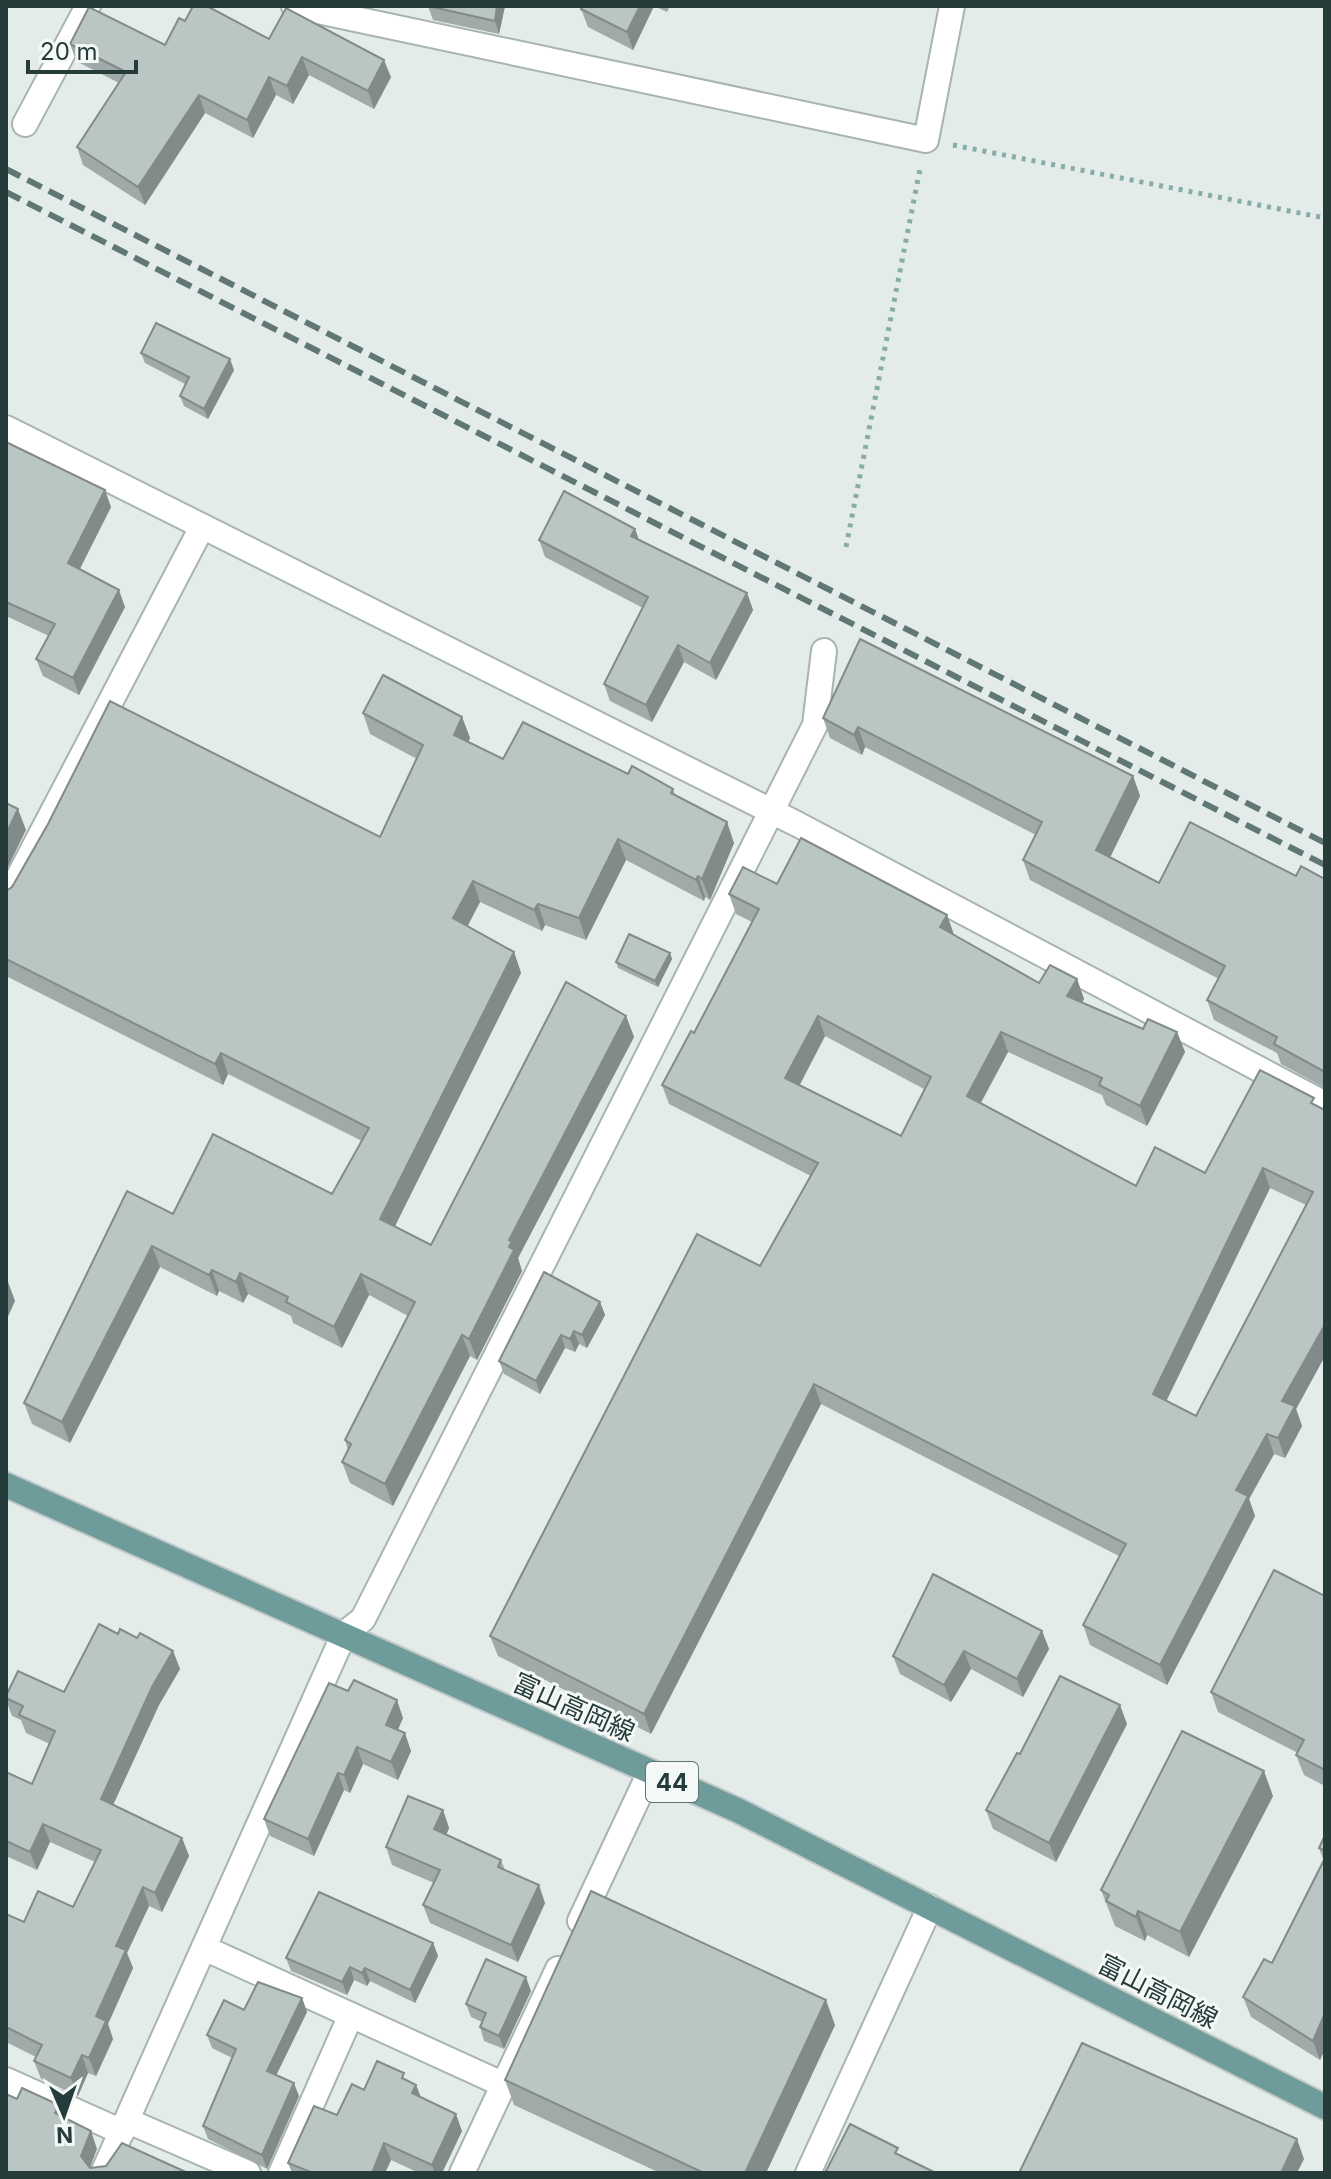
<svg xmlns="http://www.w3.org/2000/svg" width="1331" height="2179" viewBox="0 0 1331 2179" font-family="Inter,'Noto Sans JP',sans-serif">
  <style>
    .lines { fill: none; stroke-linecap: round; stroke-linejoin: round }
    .minor-casing { stroke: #a7b4b2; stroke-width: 28 }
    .major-casing { stroke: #c2c8c8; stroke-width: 28 }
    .path { stroke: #88aca8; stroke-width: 5; stroke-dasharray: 4 6; stroke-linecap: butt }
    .minor { stroke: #fff; stroke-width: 24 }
    .major { stroke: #6e9c9a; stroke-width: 24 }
    .rail { stroke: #607775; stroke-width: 6; stroke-dasharray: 16 8; stroke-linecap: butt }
    .wall { fill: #a0aaa9; fill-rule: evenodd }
    .shaded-wall { fill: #828b89 }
    .building { fill: #bac6c4; stroke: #828b89; stroke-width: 2; fill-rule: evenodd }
    .labels { text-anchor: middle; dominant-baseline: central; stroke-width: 6; stroke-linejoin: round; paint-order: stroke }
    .shield { fill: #f4f9f7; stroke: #637573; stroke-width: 2 }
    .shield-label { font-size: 24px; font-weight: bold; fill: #253c3a }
    .street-label { font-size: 26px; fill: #253c3a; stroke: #f4f9f7 }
  </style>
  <rect width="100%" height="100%" fill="#e4ecea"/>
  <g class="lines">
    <g class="minor-casing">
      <g id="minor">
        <polyline points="294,6 926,140 952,6"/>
        <polyline points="25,124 88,6"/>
        <polyline points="6,428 797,824 1325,1104"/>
        <polyline points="6,901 202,527"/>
        <polyline points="580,1921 650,1772"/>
        <polyline points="204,1948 502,2084"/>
        <polyline points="6,2080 122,2132"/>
        <polyline points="128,2121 248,2173"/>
        <polyline points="103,2173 344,1634 363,1619 815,725 824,651"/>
        <polyline points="281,2173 351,2015"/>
        <polyline points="462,2173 558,1969"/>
        <polyline points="808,2173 930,1907"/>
      </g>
    </g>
    <g class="major-casing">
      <polyline id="major" points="6,1485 737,1810 1325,2107"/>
    </g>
    <g class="path">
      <polyline points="953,145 1325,218"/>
      <polyline points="846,547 920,169"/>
    </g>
    <use href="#minor" class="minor"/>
    <use href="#major" class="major"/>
    <g class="rail">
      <polyline points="6,169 1325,843"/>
      <polyline points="6,192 1325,865"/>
    </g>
  </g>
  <g class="wall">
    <polygon points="428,6 505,6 499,34 433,20"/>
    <polygon points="583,6 670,6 667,12 654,6 633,50 588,27 581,9"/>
    <polygon points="185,21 269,39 391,77 374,109 309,75 293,104 276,95 253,138 205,113 145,205 83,165 77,147 119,83 76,61 70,44 165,45"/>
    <polygon points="141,353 234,370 208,419 184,406 180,396 185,384 145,363"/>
    <polygon points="6,442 111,507 80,569 125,607 79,695 43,676 36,659 49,636 6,616"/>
    <polygon points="635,529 639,540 747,593 753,610 716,680 684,662 652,722 610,701 604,684 643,608 545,557 539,540"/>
    <polygon points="363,713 462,717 470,738 468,742 503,759 628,774 673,789 675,795 734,843 710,900 705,897 704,901 626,860 586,940 545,925 542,931 480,902 467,926 514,952 521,973 395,1226 431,1245 626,1016 634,1037 518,1258 522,1271 477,1360 470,1356 393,1506 350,1483 342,1462 348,1450 345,1440 408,1316 369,1295 342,1348 293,1323 291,1316 248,1294 243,1303 219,1291 217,1296 160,1267 70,1443 32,1424 24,1403 173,1214 332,1194 362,1141 228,1074 223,1085 6,976 6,891 380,837 417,759 370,734"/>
    <polygon points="823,718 1133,776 1140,796 1110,857 1159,883 1296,876 1325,879 1325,1088 1281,1064 1277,1053 1214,1020 1207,1000 1219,979 1030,880 1023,860 1036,835 865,747 862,755 830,738"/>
    <path d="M777 884 947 915 954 935 1039 983 1077 979 1084 999 1082 1002 1143 1029 1177 1032 1185 1052 1147 1126 1106 1105 1102 1095 1008 1052 981 1103 1136 1186 1205 1173 1317 1106 1325 1110V1356L1296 1409 1302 1426 1285 1458 1274 1454 1249 1499 1255 1516 1167 1685 1090 1645 1083 1625 1119 1556 821 1404 651 1734 498 1656 490 1636 760 1266 811 1176 669 1104 662 1085 694 1033 752 922 736 914 729 894ZM825 1036 924 1089 901 1136 799 1085ZM1270 1188 1306 1205 1196 1416 1166 1401Z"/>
    <polygon points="670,953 672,959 658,987 618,968 616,962"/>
    <polygon points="600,1302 605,1315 587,1348 579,1344 575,1352 565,1348 540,1394 504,1374 499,1361"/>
    <polygon points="1325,1596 1325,1786 1304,1775 1296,1755 1298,1753 1218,1712 1211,1692"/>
    <polygon points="1042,1631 1049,1649 1023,1697 971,1669 951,1702 900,1674 893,1656"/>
    <polygon points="118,1634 137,1638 173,1651 180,1669 159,1705 113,1805 182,1838 189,1856 162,1912 149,1906 127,1953 133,1968 108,2024 113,2039 96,2076 88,2073 78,2096 41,2079 34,2061 36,2057 6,2042 6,1914 24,1922 73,1907 95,1862 50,1842 37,1870 6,1856 6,1772 32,1784 50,1744 26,1733 21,1720 12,1716 6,1700 6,1696 64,1692"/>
    <polygon points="329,1683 403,1718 398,1730 411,1751 398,1780 363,1764 350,1793 344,1790 314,1856 270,1836 264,1819"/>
    <polygon points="1127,1724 1056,1862 993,1829 986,1810"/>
    <polygon points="1273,1796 1189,1957 1147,1935 1145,1941 1115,1926 1101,1890"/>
    <polygon points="443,1810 449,1828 446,1835 501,1860 505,1870 545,1903 518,1962 430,1923 423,1905 434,1883 392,1865 386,1847"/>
    <polygon points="1325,1835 1325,2049 1320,2060 1251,2017 1243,1997 1275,1957 1324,1861 1319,1848"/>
    <polygon points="433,1943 438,1956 415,2003 370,1981 367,1986 354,1980 347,1995 291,1971 286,1958"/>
    <polygon points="531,1991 504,2049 484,2041 480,2027 482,2022 471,2017 466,2004"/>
    <polygon points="302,1998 307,2012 276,2075 299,2096 267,2169 208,2139 203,2126 232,2058 212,2048 207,2035 244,2010"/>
    <polygon points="835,2025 766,2173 660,2173 514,2105 505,2080"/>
    <polygon points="407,2080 416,2085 421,2097 462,2131 442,2173 419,2173 391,2160 385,2173 292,2173 288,2163 364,2090"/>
  </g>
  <g class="shaded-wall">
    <polygon points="497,6 505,6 499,34 495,21"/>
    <polygon points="640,6 654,6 633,50 627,32"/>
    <polygon points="302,57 309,75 293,104 287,86"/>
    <polygon points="384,60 391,77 374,109 368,91"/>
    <polygon points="269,77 276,95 253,138 247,120"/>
    <polygon points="199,95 205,113 145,205 138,187"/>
    <polygon points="230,359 234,370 208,419 204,409"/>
    <polygon points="105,490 111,507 74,580 68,563"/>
    <polygon points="635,529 641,546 631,536"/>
    <polygon points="119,590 125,607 79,695 73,678"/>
    <polygon points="747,593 753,610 716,680 710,663"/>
    <polygon points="678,645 684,662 652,722 646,705"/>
    <polygon points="462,717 470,738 461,756 454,735"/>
    <polygon points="858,727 865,747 862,755 854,735"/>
    <polygon points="1133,776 1140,796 1104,870 1096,850"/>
    <polygon points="18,809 26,830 6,871 6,834"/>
    <polygon points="727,822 734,843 710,900 702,879"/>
    <polygon points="618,839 626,860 586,940 579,918"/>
    <polygon points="698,876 705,897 704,901 696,880"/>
    <polygon points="473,881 480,902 461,939 453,918"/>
    <polygon points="538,904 545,925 542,931 534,910"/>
    <polygon points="947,915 954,935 940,927"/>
    <polygon points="514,952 521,973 388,1240 380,1219"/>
    <polygon points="670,953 672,959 658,987 655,981"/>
    <polygon points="1077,979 1084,999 1075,1016 1067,996"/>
    <polygon points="626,1016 634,1037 518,1258 522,1271 477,1360 469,1339 509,1247 509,1240"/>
    <polygon points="818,1016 825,1036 793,1098 785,1078"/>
    <polygon points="1001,1032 1008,1052 974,1115 967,1096"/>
    <polygon points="1177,1032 1185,1052 1147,1126 1140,1106"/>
    <polygon points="221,1053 228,1074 223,1085 215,1064"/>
    <polygon points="1263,1168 1270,1188 1160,1414 1153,1394"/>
    <polygon points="152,1246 160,1267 70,1443 62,1422"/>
    <polygon points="212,1270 219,1291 217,1296 209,1275"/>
    <polygon points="240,1273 248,1294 243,1303 236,1282"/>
    <polygon points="361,1274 369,1295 342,1348 334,1327"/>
    <polygon points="8,1282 15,1301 6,1321 6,1286"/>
    <polygon points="600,1302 605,1315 587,1348 582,1335"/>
    <polygon points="1323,1328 1325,1334 1325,1356 1296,1409 1302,1426 1285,1458 1278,1438 1282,1401"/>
    <polygon points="574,1331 579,1344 575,1352 570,1339"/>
    <polygon points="462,1335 470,1356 393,1506 385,1484"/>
    <polygon points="561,1335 565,1348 540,1394 536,1381"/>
    <polygon points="814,1384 821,1404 651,1734 644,1714"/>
    <polygon points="1267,1434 1274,1454 1249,1499 1255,1516 1167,1685 1160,1665 1236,1490"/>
    <polygon points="1042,1631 1049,1649 1023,1697 1017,1679"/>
    <polygon points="173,1651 180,1669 159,1705 107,1818 101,1799 152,1687"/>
    <polygon points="964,1651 971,1669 951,1702 944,1685"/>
    <polygon points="397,1700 403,1718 392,1742 386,1725"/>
    <polygon points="1120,1705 1127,1724 1056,1862 1049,1843"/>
    <polygon points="405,1733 411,1751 398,1780 391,1762"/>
    <polygon points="357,1747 363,1764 350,1793 344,1775"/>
    <polygon points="1264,1771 1273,1796 1189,1957 1180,1932"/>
    <polygon points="338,1773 344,1790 314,1856 308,1839"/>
    <polygon points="443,1810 449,1828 441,1847 434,1829"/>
    <polygon points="43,1824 50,1842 37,1870 30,1852"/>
    <polygon points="182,1838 189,1856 162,1912 155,1893"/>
    <polygon points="539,1885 545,1903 518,1962 511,1945"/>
    <polygon points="143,1887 149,1906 127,1953 133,1968 108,2024 113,2039 96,2076 89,2058 96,2016 116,1946"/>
    <polygon points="1138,1911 1147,1935 1145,1941 1136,1917"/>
    <polygon points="433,1943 438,1956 415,2003 410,1990"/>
    <polygon points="350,1967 354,1980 347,1995 342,1982"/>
    <polygon points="365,1968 370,1981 367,1986 362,1973"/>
    <polygon points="526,1977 531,1991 504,2049 499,2036"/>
    <polygon points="302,1998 307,2012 272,2084 267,2071"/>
    <polygon points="826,2000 835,2025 766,2173 745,2173"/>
    <polygon points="1325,2013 1325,2049 1320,2060 1313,2041"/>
    <polygon points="82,2055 88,2073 78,2096 71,2078"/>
    <polygon points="294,2083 299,2096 267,2169 262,2155"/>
    <polygon points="416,2085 422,2101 412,2093"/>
    <polygon points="59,2105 66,2123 55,2113"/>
    <polygon points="456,2114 462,2131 442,2173 435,2173 432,2165"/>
    <polygon points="91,2131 97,2149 88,2173 81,2156"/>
    <polygon points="1297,2139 1304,2159 1297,2173 1281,2173"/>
    <polygon points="384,2143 391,2160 385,2173 372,2173"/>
  </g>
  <g class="building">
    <polygon points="193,6 207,6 269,39 286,8 384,60 368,91 302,57 287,86 269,77 247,120 199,95 138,187 77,147 126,72 70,44 89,7 165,45 179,18 185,21"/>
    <polygon points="428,6 497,6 495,21"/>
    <polygon points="583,6 640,6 627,32 581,9"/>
    <polygon points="156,323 230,359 204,409 180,396 189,377 141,353"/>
    <polygon points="6,442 105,490 68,563 119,590 73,678 36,659 55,624 6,602"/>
    <polygon points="564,491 635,529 631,536 747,593 710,663 678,645 646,705 604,684 648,597 539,540"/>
    <polygon points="860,639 1133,776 1096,850 1159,883 1190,822 1296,876 1301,866 1325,879 1325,1072 1274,1044 1277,1037 1207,1000 1225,966 1023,860 1042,822 858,727 854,735 823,718"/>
    <polygon points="383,675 462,717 454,735 503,759 523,722 628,774 632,766 673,789 671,793 727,822 702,879 698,876 696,880 618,839 579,918 538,904 534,910 473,881 453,918 514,952 380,1219 431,1245 566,982 626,1016 509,1240 512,1241 509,1247 514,1250 469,1339 462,1335 385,1484 342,1462 351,1444 345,1440 415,1302 361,1274 334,1327 286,1302 288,1297 240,1273 236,1282 212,1270 209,1275 152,1246 62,1422 24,1403 127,1191 173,1214 213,1134 332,1194 369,1128 221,1053 215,1064 6,959 6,891 12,887 48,824 110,701 380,837 423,745 363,713"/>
    <polygon points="6,803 18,809 6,834"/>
    <path d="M801 838 947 915 940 927 1039 983 1050 965 1077 979 1067 996 1143 1029 1148 1019 1177 1032 1140 1106 1099 1085 1102 1078 1001 1032 967 1096 1136 1186 1155 1147 1205 1173 1260 1070 1314 1098 1311 1103 1325 1110V1329L1323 1328 1282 1401 1295 1406 1278 1438 1267 1434 1236 1490 1248 1496 1160 1665 1083 1625 1126 1544 814 1384 644 1714 490 1636 697 1234 760 1266 818 1163 662 1085 691 1031 694 1033 759 909 729 894 743 867 777 884ZM818 1016 931 1077 901 1136 785 1078ZM1263 1168 1313 1192 1196 1416 1153 1394Z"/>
    <polygon points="629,934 670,953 655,981 616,962"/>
    <polygon points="544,1272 600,1302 582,1335 574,1331 570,1339 561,1335 536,1381 499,1361"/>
    <polygon points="1274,1570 1325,1596 1325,1770 1296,1755 1304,1740 1211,1692"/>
    <polygon points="933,1574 1042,1631 1017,1679 964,1651 944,1685 893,1656"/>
    <polygon points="99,1624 118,1634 120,1629 137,1638 140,1633 173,1651 152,1687 101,1799 182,1838 155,1893 143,1887 116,1946 126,1950 96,2016 106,2021 89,2058 82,2055 71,2078 34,2061 42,2045 6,2027 6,1914 24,1922 38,1891 73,1907 101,1850 43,1824 30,1852 6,1841 6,1772 32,1784 55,1731 19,1715 23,1706 6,1698 6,1696 18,1671 64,1692"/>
    <polygon points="1060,1676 1120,1705 1049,1843 986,1810 1017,1753 1020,1754"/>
    <polygon points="354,1680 397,1700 386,1725 405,1733 391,1762 357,1747 344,1775 338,1773 308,1839 264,1819 329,1683 348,1691"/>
    <polygon points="1182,1731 1264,1771 1180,1932 1138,1911 1136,1917 1106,1901 1109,1895 1101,1890"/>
    <polygon points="408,1796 443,1810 434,1829 501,1860 498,1867 539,1885 511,1945 423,1905 440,1870 386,1847"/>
    <polygon points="1325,1835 1325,1851 1319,1848"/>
    <polygon points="1325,1858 1325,2013 1313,2041 1243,1997 1264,1959 1272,1963 1275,1957"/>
    <polygon points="591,1891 826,2000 745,2173 704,2173 505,2080"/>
    <polygon points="319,1892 433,1943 410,1990 365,1968 362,1973 350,1967 342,1982 286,1958"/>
    <polygon points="486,1959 526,1977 499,2036 480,2027 486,2013 466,2004"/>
    <polygon points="258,1982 302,1998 267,2071 294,2083 262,2155 203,2126 236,2049 207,2035 224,2000 244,2010"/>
    <polygon points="1082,2043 1297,2139 1281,2173 1019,2173"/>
    <polygon points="377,2061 404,2073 402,2078 416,2085 412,2093 456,2114 432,2165 384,2143 372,2173 313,2173 288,2163 314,2106 337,2115 352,2084 364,2090"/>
    <polygon points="22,2088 59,2105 55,2113 91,2131 81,2156 90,2168 106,2166 122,2143 188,2173 6,2173 6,2094 17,2099"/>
    <polygon points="850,2124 898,2148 895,2153 936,2173 825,2173"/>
  </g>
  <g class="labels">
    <rect class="shield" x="646" y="1762" width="52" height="40" rx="6"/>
    <g class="shield-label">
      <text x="672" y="1782">44</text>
    </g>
    <g class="street-label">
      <text transform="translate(574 1707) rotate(24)">富山高岡線</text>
      <text transform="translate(1158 1991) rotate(27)">富山高岡線</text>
    </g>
  </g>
  <rect width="1331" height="2179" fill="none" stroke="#253c3a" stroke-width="16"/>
  <g transform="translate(64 2115) rotate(178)" stroke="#f4f9f7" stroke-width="6" paint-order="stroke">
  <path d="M0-6L14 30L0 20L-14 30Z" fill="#253c3a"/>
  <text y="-12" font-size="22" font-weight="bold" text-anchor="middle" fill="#253c3a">N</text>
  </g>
  <path d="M28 60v12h108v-12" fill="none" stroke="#253c3a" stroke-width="4"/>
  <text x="40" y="60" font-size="24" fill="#253c3a" stroke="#f4f9f7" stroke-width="6" paint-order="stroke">20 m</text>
</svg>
